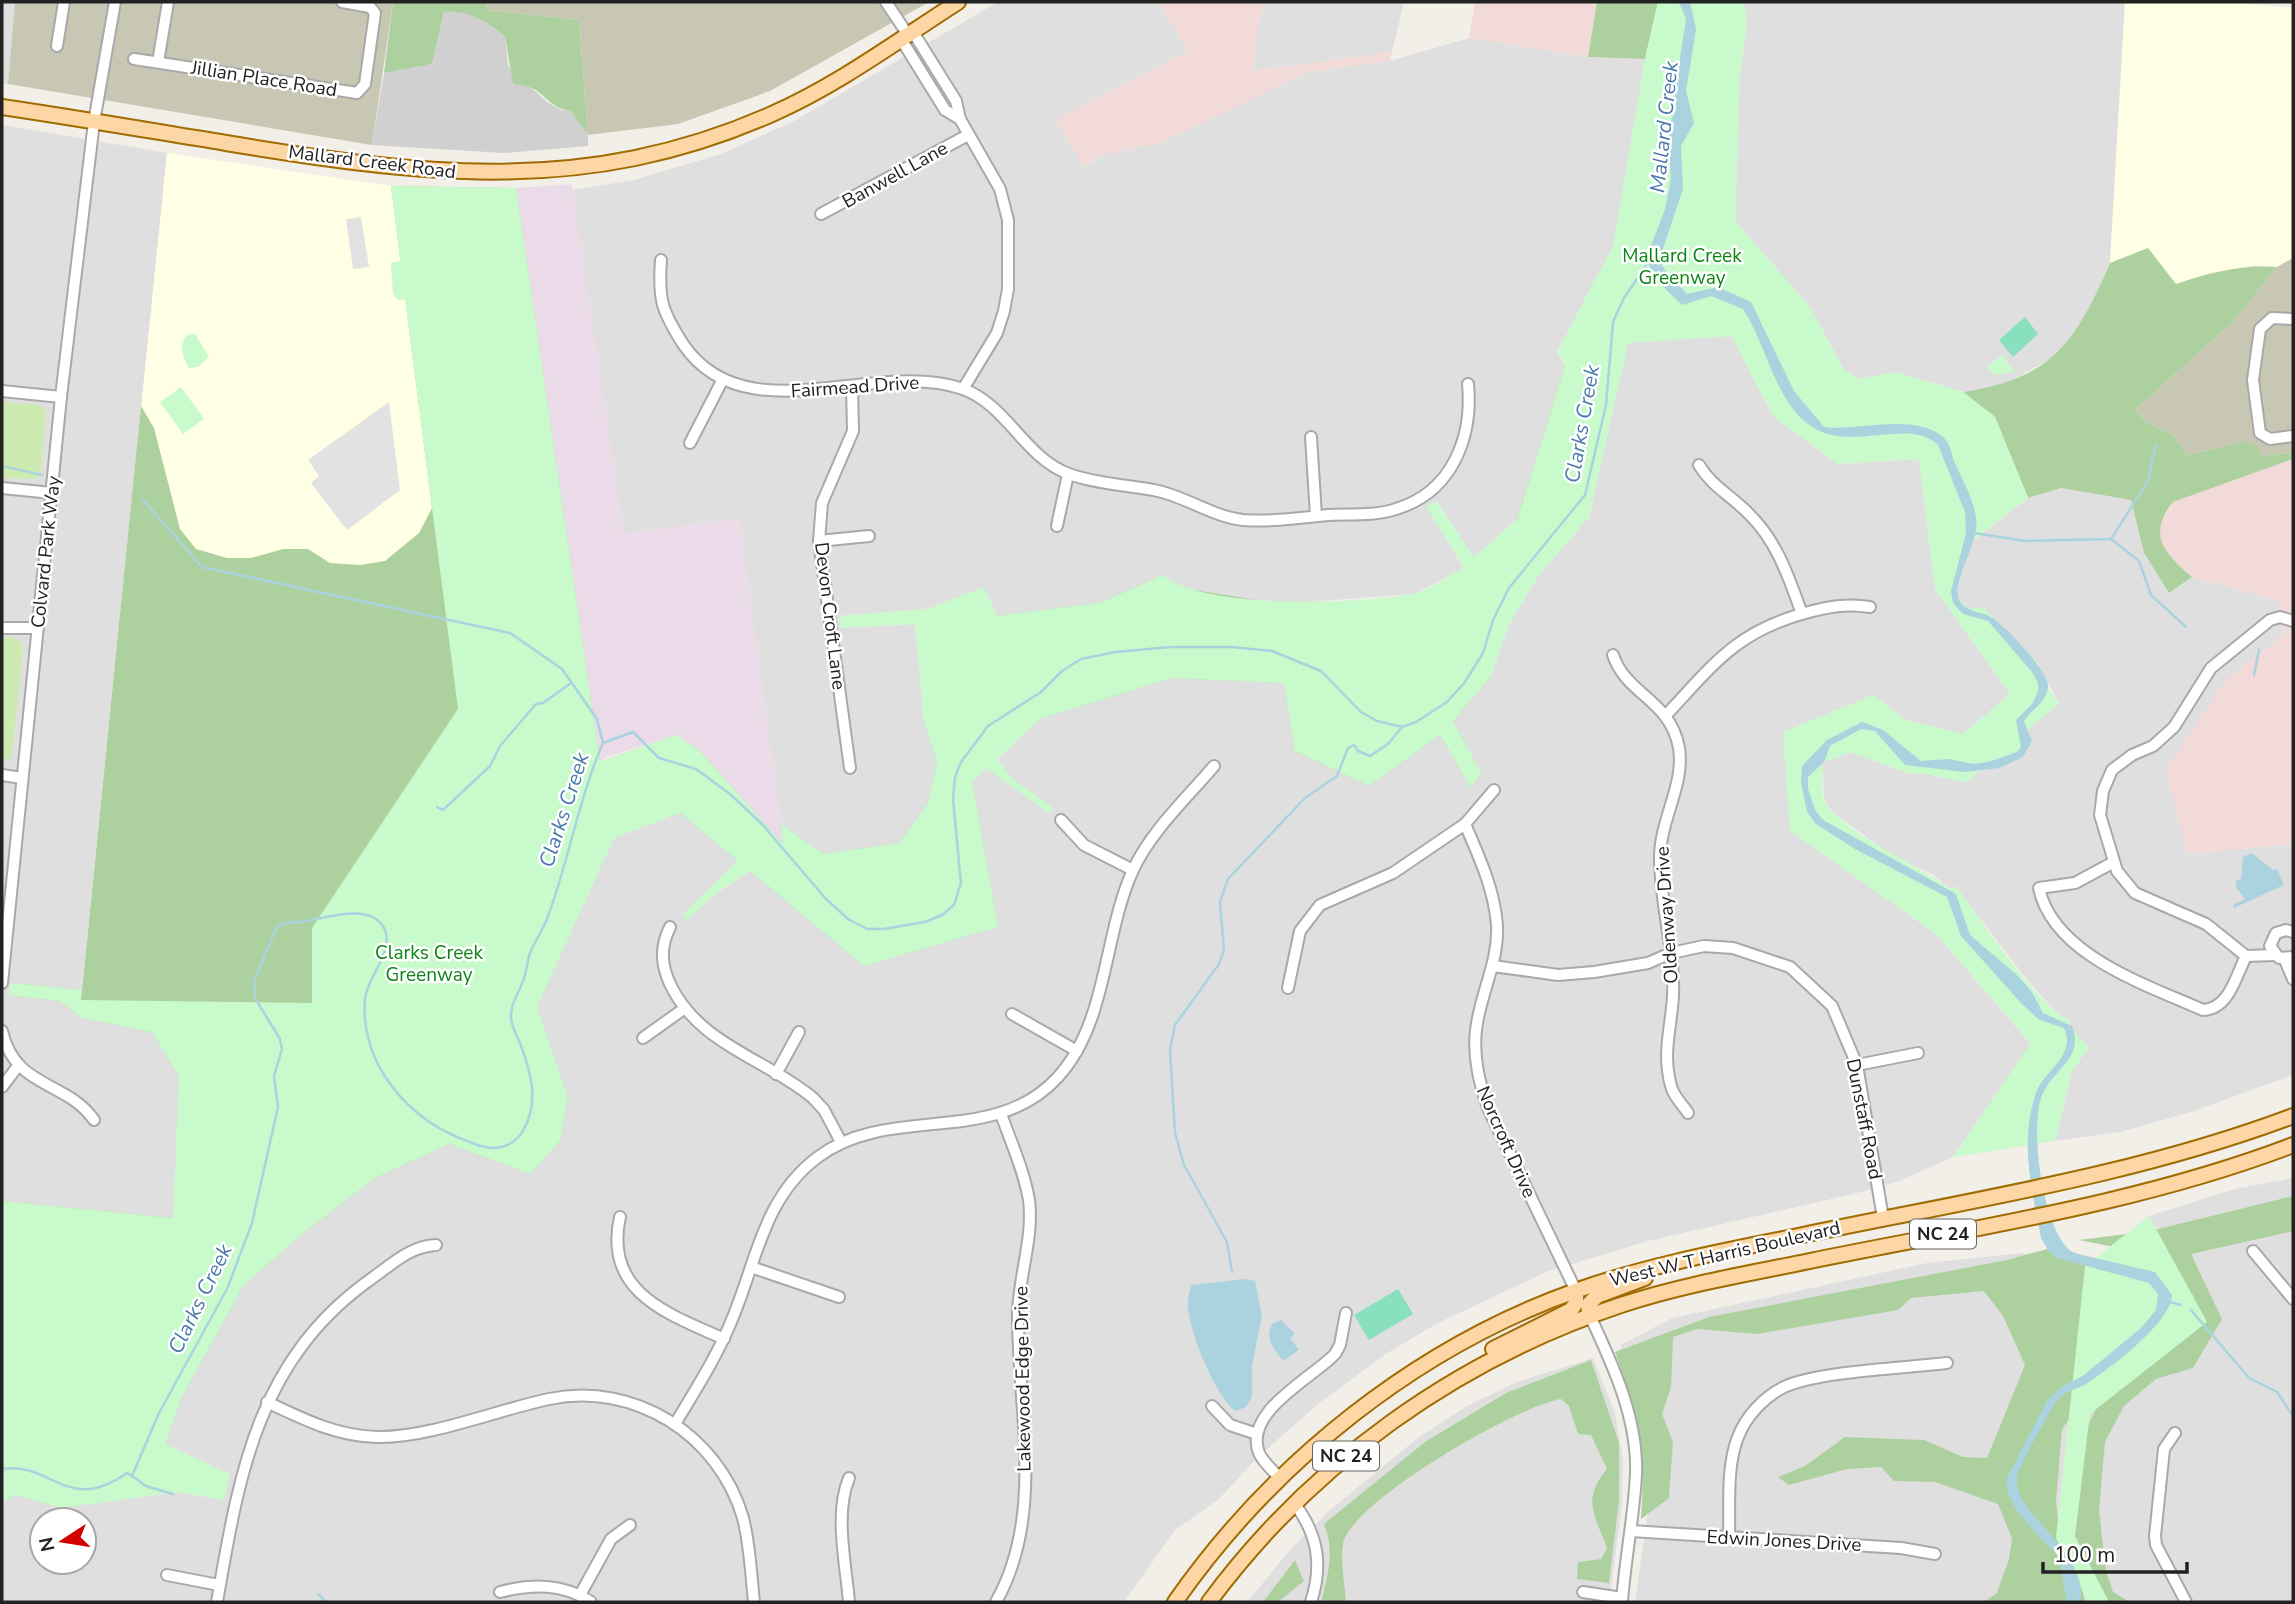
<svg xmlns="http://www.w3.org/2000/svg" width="2295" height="1604" viewBox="0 0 2295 1604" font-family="'Nunito Sans',sans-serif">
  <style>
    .residential { fill: #e0dfdf; fill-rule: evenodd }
    .commercial { fill: #f2dad9 }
    .industrial { fill: #ebdbe8 }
    .education { fill: #ffffe5 }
    .religious { fill: #d0d0d0 }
    .construction { fill: #c7c7b4 }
    .grass { fill: #cdebb0 }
    .forest { fill: #add19e }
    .park { fill: #c8facc }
    .pitch { fill: #88e0be }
    .parking { fill: #e2e2e2 }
    .water { fill: #aad3df }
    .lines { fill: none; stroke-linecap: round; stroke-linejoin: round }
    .stream { stroke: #aad3df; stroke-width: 2.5 }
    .minor-casing { stroke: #a9a9a9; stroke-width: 14 }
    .major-casing { stroke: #a06b00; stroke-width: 18 }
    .minor { stroke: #fff; stroke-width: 10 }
    .major { stroke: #fcd6a4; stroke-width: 14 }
    .labels { text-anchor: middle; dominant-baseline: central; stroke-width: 5; stroke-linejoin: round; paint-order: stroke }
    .shield { fill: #fff; stroke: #646464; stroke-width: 2 }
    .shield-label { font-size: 18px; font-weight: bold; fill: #222 }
    .street-label { font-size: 19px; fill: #222; stroke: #fff }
    .park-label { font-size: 19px; fill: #0c8416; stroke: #fff }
    .water-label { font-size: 21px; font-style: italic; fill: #4a7aab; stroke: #fff }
  </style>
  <rect width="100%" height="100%" fill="#f2efe9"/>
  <g class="residential">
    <polygon points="2,2 15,2 8,84 2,84"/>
    <polygon points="998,2 1158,2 1188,51 1055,120 1085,167 1101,155 1160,143 1308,72 1390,61 1469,38 1588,57 1645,59 1620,218 1613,246 1557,352 1565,366 1517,519 1474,558 1437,501 1427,507 1464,568 1414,594 1281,604 1177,587 1163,576 1100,603 997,616 984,588 927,609 839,616 841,628 915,624 924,722 937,762 928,803 900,843 823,854 781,824 739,518 624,534 572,190 634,180 721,154 794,121"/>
    <polygon points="1263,2 1404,2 1392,52 1251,71"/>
    <polygon points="1744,2 2125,2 2110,263 2087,316 2059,354 2001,386 1963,392 1896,372 1859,379 1844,370 1810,307 1735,221 1740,72 1747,24"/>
    <polygon points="2,125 167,153 82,990 11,983 9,995 60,1001 82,1018 152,1032 179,1076 174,1218 2,1201"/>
    <path d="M1731 336 1774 417 1838 464 1919 459 1935 589 2010 694 1963 734 1906 720 1873 695 1784 732 1791 831 1936 934 2031 1044 1953 1157 1897 1182 1857 1193 1648 1241 1546 1272 1438 1323 1389 1352 1319 1403 1256 1459 1218 1500 1175 1530 1124 1602H2V1502L16 1495 61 1508 178 1492 224 1500 229 1474 164 1445 182 1397 243 1286 303 1233 375 1178 449 1144 568 1097 537 1007 614 838 680 813 738 861 682 915 687 919 715 894 750 871 864 966 998 927 972 781 987 768 1052 808 1015 781 996 760 1040 719 1171 678 1284 683 1295 751 1440 734 1471 788 1481 772 1453 721 1490 678 1510 622 1539 575 1589 517 1628 342ZM42 1520H84V1562H42Z"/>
    <polygon points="2061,488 2131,500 2144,553 2169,593 2192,577 2279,601 2285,635 2227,678 2187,854 2293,844 2293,1075 2191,1112 2120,1132 2055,1141 2072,1071 2069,1020 2059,1015 2028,981 1955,886 1950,889 1932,874 1896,858 1831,812 1824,798 1822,763 1850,752 1911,774 1925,774 1966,782 2059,703 2036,661 1967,609 1954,593 1968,545 2028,498"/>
    <polygon points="2293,1178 2293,1602 2109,1602 2075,1536 2090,1413 2207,1322 2149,1216 2235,1189"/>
    <polygon points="2022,1253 2085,1266 2056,1537 2088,1602 1635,1602 1648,1512 1648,1451 1620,1351 1621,1345 1672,1318 1927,1263"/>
    <polygon points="1593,1358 1615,1413 1623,1460 1622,1505 1609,1602 1247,1602 1290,1550 1330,1510 1419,1437 1467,1406 1517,1382"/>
  </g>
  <g class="commercial">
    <polygon points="1158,2 1263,2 1252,71 1392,52 1390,61 1308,72 1160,143 1101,155 1084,167 1055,120 1188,51"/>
    <polygon points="1475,2 1597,2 1588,57 1469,38"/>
    <polygon points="2293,459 2293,844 2187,854 2166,769 2227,678 2285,635 2279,601 2192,577 2167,555 2160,537 2160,524 2173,502"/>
  </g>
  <polygon class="industrial" points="572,184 624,534 739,518 784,846 698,749 676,735 604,758 600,763 516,188"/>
  <g class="education">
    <polygon points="2125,2 2227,2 2293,8 2293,258 2277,267 2256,265 2209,273 2176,284 2148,248 2110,263"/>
    <polygon points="167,153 391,186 458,709 81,1000"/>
  </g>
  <polygon class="religious" points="460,11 487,21 505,36 508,66 547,102 561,110 571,111 588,135 588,146 504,153 372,145 384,73 432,64 444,12"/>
  <g class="construction">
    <polygon points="15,2 393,2 372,145 8,84"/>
    <polygon points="488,2 929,2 770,91 678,124 588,135 579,20 487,10"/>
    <polygon points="2293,258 2293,453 2261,456 2244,442 2187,455 2173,435 2145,421 2135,410 2233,322 2277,267"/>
  </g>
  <g class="grass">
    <polygon points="2,402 40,405 46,411 41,473 35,479 2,478"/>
    <polygon points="13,637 20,641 23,649 12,756 2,764 2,638"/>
  </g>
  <g class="forest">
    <path d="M393 2H488L487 10 579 20 588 135 571 111C554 109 548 99 536 90 530 86 520 85 513 84L505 36C486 21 469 10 444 12L432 64 384 73Z"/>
    <polygon points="1597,2 1658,2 1645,59 1588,57"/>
    <polygon points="391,186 516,188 600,762 676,735 698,749 783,844 781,824 823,854 900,843 928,803 937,762 924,722 997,616 1100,603 1163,575 1177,587 1281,604 1457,607 1517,519 1565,366 1614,330 1454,648 1490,678 1453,721 1481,773 1471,788 1440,735 1369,786 1295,751 1284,683 1171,678 1040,719 972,781 998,927 864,966 680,813 614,837 537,1007 568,1097 560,1141 530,1174 449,1144 375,1178 303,1233 243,1286 182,1397 146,1495 61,1508 16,1495 2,1502 2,1201 174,1218 179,1076 152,1032 82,1018 60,1001 9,995 10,983 82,990 141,406 154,428 180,529 196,549 227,558 251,558 283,549 308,549 330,563 360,565 385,561 419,533 432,508"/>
    <path d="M2148 248 2176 284C2209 273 2242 264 2277 267L2233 322 2135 410 2145 421 2173 435 2187 455 2244 442 2257 445 2261 456 2293 453V459L2173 502C2146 536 2166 554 2192 577L2169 593 2144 553 2131 500 2061 488 2028 498 1995 417 1963 392C2053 379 2076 341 2110 263Z"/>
    <polygon points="2293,1196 2293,1231 2191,1254 2222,1319 2193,1368 2156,1379 2124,1406 2105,1442 2099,1511 2106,1571 2113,1592 2128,1601 2094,1602 2073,1536 2081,1439 2097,1407 2184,1319 2194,1297 2159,1251 2129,1250 2079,1240 2150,1231"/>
    <path d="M2058 1246 2100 1263 2088 1394 2062 1429 2056 1501 2061 1549 2079 1575 2085 1602H1984L1997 1593 2009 1559 2012 1538 1998 1504 1935 1482 1894 1481 1881 1467 1847 1469 1789 1485 1778 1477 1805 1466 1845 1437 1924 1440 1963 1457 1987 1458 2025 1365 2003 1316 1984 1291 1911 1298 1898 1310 1757 1334 1698 1329 1673 1337 1671 1387 1662 1414 1673 1442 1669 1498 1641 1519C1646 1454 1637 1414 1615 1352L1709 1317 2007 1260Z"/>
    <path d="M1591 1360 1619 1443V1501L1609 1583 1577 1579 1578 1562 1601 1559 1607 1548C1595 1515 1581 1500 1607 1469L1591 1435 1578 1434 1569 1406 1561 1399C1519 1405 1350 1502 1343 1544 1340 1561 1345 1584 1346 1602H1321C1328 1576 1335 1550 1324 1524L1425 1442 1506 1393Z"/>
    <polygon points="1295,1560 1304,1581 1278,1602 1263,1602"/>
  </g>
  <g class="park">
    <path d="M1658 2H1744L1747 24 1740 72 1735 221 1810 307 1844 370 1859 379 1896 372 1963 392 1995 417 2028 498 1968 544 1955 593 1967 609 1983 607 2036 661 2049 689 2059 703 2025 732 2023 753 1980 770 1966 782 1925 774H1911L1850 752 1822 763C1823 774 1821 786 1823 796 1830 828 1924 867 1950 889L1956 886C1981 919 2034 1003 2069 1020L2070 1027 2089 1048 2072 1071 2055 1141 1953 1157 2031 1043 1936 934 1790 831 1783 732 1873 695 1906 720 1963 734 2010 694 1935 589 1919 459 1838 464 1774 417 1731 336 1628 343 1589 517 1539 575 1510 622 1490 678 1453 721 1481 773 1471 788 1440 735 1369 786 1295 751 1284 683 1171 678 1040 719 997 759 1015 781 1053 808 1049 813 987 769 972 781 998 927 864 966 750 871 715 894 687 920 682 915 738 861 680 813 614 838 537 1007 568 1097 560 1141 530 1174 449 1144 375 1178 303 1233 243 1286 182 1397 165 1444 230 1474 224 1500 178 1492 61 1508 16 1495 2 1502V1201L173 1218 179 1076 152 1032 82 1018 60 1001 9 995 10 983 82 990 81 1000 312 1003V928L458 709 405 299 398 300 393 294 391 263 400 261 391 186 516 188 600 762 676 735 698 749 783 844 781 824 823 854 900 843 928 803 937 762 924 722 915 624 841 628 839 616 927 609 984 587 997 616 1100 603 1163 575C1205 610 1356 604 1411 594 1428 591 1448 576 1464 567L1426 507 1436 501 1474 557 1517 520 1565 366 1557 352 1613 246 1645 59Z"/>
    <path d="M195 334 209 357 198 367 189 368C183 356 178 347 187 335Z"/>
    <polygon points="2002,355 2015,372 1994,375 1987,367"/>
    <polygon points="181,387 204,419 183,434 160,402"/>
    <polygon points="2149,1216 2207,1322 2090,1414 2075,1536 2109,1602 2088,1602 2056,1538 2085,1266"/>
  </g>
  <g class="pitch">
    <polygon points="2025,317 2038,334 2013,357 1999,340"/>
    <polygon points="1398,1289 1413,1314 1369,1340 1354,1315"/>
  </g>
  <g class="parking">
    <polygon points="361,217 369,267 353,269 346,219"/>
    <polygon points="389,402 400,490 347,530 311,483 319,476 308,460"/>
  </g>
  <g class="water">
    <path d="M1679 2H1690L1696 29 1686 91 1694 123 1681 146 1683 189 1662 252V266L1687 294 1718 287 1751 302 1794 391 1824 427C1858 432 1912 412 1943 437 1952 445 1951 456 1956 466 1965 485 1979 509 1976 531 1973 549 1954 582 1958 597 1962 611 1978 611 1989 616 2002 622 2050 672 2048 687 2046 704 2031 709 2024 721L2032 741 2023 757 1999 768 1965 772 1905 765 1875 731 1861 729 1830 746 1824 762 1808 777V789L1815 810 1823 820 1956 894 1970 935 2017 975 2032 992 2043 1013 2072 1026C2084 1057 2056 1068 2044 1091 2027 1121 2043 1237 2074 1253L2155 1272 2172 1295C2172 1322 2106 1372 2084 1385 2077 1389 2066 1391 2060 1397 2054 1402 2018 1469 2017 1477 2010 1512 2091 1552 2080 1602H2067L2059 1557C2043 1539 2002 1505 2007 1478L2047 1401 2060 1388 2084 1375 2141 1328 2156 1310 2158 1294 2149 1283 2057 1258 2048 1250 2041 1238C2032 1189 2019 1142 2036 1093 2044 1070 2077 1056 2064 1028L2038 1019 2021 1003 1961 936 1947 897 1855 849 1816 824 1807 812 1801 782 1802 766 1827 740 1862 722 1883 730 1921 761 1949 759 1973 764 1988 762 2017 752 2021 747 2016 720 2032 704 2038 692V683L2032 672 1988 621 1963 614 1953 603 1951 591 1966 533 1965 512 1938 445C1907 414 1842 460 1801 418 1772 389 1765 342 1743 309L1711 296 1682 305 1656 280 1646 259 1665 209 1671 180 1668 128 1676 109 1675 90 1686 19Z"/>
    <polygon points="2252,853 2273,870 2277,869 2284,885 2234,908 2233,905 2245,899 2236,887 2236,881 2241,879 2243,857"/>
    <path d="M1245 1279 1255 1281 1262 1316 1252 1365V1397L1246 1407 1236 1411C1217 1400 1185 1324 1188 1301 1188 1296 1190 1290 1191 1285Z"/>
    <path d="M1281 1320 1295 1334 1290 1338 1299 1350 1283 1361C1274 1349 1264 1340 1272 1324Z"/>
  </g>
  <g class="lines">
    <g class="stream">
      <polyline points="2,466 42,475"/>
      <polyline points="143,500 202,567 510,633 562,669 597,719 603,743"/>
      <polyline points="1974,533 2025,541 2111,539 2139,561 2151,595 2186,627"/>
      <polyline points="2111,539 2148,481 2156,444"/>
      <polyline points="2254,675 2259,650"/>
      <polyline points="437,807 443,810 490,766 500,746 536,704 543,703 571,683"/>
      <polyline points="1232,1272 1227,1242 1184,1165 1175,1133 1170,1049 1175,1025 1219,964 1224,950 1220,902 1228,879 1305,798 1337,776 1348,748 1354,745 1358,751 1370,756 1388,744 1402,727"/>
      <polyline points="2170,1302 2181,1305"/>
      <polyline points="2191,1310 2249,1378 2277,1392 2293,1416"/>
      <path d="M2 1469C54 1462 67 1515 127 1473L132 1476"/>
      <path d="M132 1476 159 1413 227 1289 252 1223 278 1107 274 1076 282 1049 280 1039 255 998 254 981 277 926C287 921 296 923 307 921 329 917 373 902 385 930 394 952 367 977 365 999 360 1060 403 1113 455 1136 467 1141 481 1148 495 1148 508 1147 518 1140 524 1129 540 1100 530 1070 520 1043 516 1035 512 1027 511 1018 510 1003 520 992 524 978 527 970 527 961 530 953 535 941 542 931 547 919 569 861 578 800 603 743L633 732 659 758 696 769 730 794 761 823 826 899 848 919 867 929H884L925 922 942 915 954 905 961 883 953 799 955 777 961 762 988 726 1041 692 1062 671 1081 659 1115 652 1171 647H1231L1272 651 1321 671 1361 712 1377 721 1402 727 1416 722 1447 702 1465 682 1483 653 1493 620 1509 588 1585 495 1606 405 1613 322 1624 298 1649 261"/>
      <polyline points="132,1476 146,1486 173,1494"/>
      <polyline points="318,1594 326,1602"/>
    </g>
    <g class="minor-casing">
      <g id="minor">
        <polyline points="886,2 908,35"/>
        <polyline points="913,32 956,101 960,119 1000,189 1008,220 1008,289 1004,311 997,333 963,389"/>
        <polyline points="901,39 945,110 960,119"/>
        <polyline points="57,46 64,2"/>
        <polyline points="134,59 357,93 365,84 375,13 370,7 342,2"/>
        <polyline points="158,62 168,2"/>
        <polyline points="821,214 968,135"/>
        <path d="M661 260C658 300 662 311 683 344 745 436 875 358 963 389 1007 405 1025 458 1069 474 1096 484 1129 485 1158 491 1186 497 1214 517 1243 520 1270 522 1300 518 1328 515 1349 514 1376 516 1396 509 1452 492 1473 438 1468 384"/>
        <polyline points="2293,319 2272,318 2260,329 2253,380 2260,433 2270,439 2293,436"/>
        <polyline points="2,391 61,397"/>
        <polyline points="1311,437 1316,516"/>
        <polyline points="690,443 723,379"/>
        <path d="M1699 465C1712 487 1732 496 1749 514 1777 541 1789 578 1802 614"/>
        <polyline points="2,488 52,493"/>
        <polyline points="1057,526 1068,474"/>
        <polyline points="819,541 869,536"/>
        <polyline points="2,628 38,628"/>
        <path d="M1613 655C1627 696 1670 699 1679 748 1685 785 1660 819 1660 858 1660 904 1675 950 1673 996 1671 1029 1662 1053 1671 1086 1673 1096 1683 1105 1688 1113"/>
        <path d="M1667 714C1714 664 1736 632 1805 613 1827 607 1847 603 1870 607"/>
        <polyline points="850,768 819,541 822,503 853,431 852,386"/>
        <polyline points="2,775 22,778"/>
        <polyline points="1061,820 1084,845 1133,870"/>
        <path d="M1465 824C1479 857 1494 888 1497 925 1499 962 1480 994 1476 1030 1473 1057 1479 1082 1488 1108L1576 1291"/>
        <path d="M2114 862 2075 883 2039 888C2053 955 2147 985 2203 1010 2229 1009 2236 976 2246 956"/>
        <path d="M670 927C660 947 661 964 670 984 699 1045 765 1058 813 1098L824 1110 841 1142"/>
        <polyline points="2293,932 2286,930 2276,933 2270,946 2279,958 2293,957"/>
        <polyline points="2275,955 2246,956 2206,924 2135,893 2117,871 2100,815 2103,791 2112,770 2132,755 2153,746 2174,727 2211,668 2270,620 2280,617 2293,621"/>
        <polyline points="2285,960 2293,979"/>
        <polyline points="1493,966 1558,975 1594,972 1648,963 1671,953 1704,946 1733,948 1790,967 1832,1006 1857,1065 1883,1218"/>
        <polyline points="2,983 61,397 94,122 115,2"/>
        <polyline points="1288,988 1300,931 1320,905 1393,873 1465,824 1494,790"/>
        <polyline points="1012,1014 1077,1051"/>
        <path d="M2 1031C15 1089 66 1080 94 1120"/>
        <polyline points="643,1038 685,1008"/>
        <polyline points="1857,1065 1918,1053"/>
        <polyline points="776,1074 799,1032"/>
        <polyline points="2,1087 18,1066"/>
        <path d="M620 1217C603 1293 669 1314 724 1339"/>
        <polyline points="2253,1251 2293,1299"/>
        <polyline points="751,1267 839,1297"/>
        <path d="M1590 1316C1613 1365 1638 1419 1636 1474 1634 1517 1625 1559 1622 1602"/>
        <path d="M267 1402C303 1419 336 1436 377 1437 429 1438 497 1410 549 1399 634 1381 719 1435 743 1518 750 1545 751 1574 754 1602"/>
        <polyline points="1212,1406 1230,1425 1257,1434"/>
        <path d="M675 1424C696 1389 718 1355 733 1317 757 1259 764 1197 818 1157 889 1103 994 1148 1058 1077 1108 1022 1103 936 1133 870 1151 831 1186 799 1214 766"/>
        <polyline points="2175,1433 2164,1449 2155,1536 2156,1545 2186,1602"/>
        <path d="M849 1478C834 1514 846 1564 849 1602"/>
        <path d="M1280 1478C1273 1471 1263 1462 1259 1453 1243 1412 1311 1379 1335 1354L1340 1345 1346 1313"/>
        <path d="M1294 1503C1318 1534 1323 1565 1311 1602"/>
        <polyline points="1631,1531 1901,1548 1935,1554"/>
        <path d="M1729 1537C1730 1506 1726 1467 1738 1437 1746 1416 1764 1397 1784 1387 1819 1371 1906 1368 1947 1363"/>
        <polyline points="167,1575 219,1585"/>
        <path d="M500 1592C532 1584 563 1583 591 1602"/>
        <polyline points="1583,1592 1622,1598"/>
        <polyline points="580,1595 611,1539 630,1525"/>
        <path d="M217 1602C239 1475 257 1360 371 1279 391 1265 410 1246 436 1245"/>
        <path d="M996 1602C1045 1515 1018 1411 1018 1316 1018 1278 1034 1238 1029 1200 1024 1171 1011 1142 1001 1114"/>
      </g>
    </g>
    <g class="major-casing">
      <g id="major">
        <path d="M2 107C77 118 152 131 226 143 420 175 585 197 772 114 838 85 897 41 958 2"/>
        <polyline points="1590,1316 1588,1305 1597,1296 1645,1278"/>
        <polyline points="1493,1349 1571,1310 1576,1303 1576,1291"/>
        <path d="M1175 1602C1272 1463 1416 1347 1578 1290 1649 1265 1724 1251 1798 1236 1964 1201 2134 1176 2293 1116"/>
        <path d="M1209 1602C1312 1463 1456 1360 1621 1305 1682 1285 1746 1274 1810 1261 1971 1228 2139 1204 2293 1145"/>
      </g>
    </g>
    <use href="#minor" class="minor"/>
    <use href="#major" class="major"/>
  </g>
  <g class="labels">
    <g class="shield">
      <rect x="1910" y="1219.5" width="66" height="29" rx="5"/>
      <rect x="1313" y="1441.5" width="66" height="29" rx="5"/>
    </g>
    <g class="shield-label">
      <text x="1943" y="1234">NC 24</text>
      <text x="1346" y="1456">NC 24</text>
    </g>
    <g class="street-label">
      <text transform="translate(264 79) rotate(9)">Jillian Place Road</text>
      <text transform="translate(372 162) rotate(7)">Mallard Creek Road</text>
      <text transform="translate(895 175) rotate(-29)">Banwell Lane</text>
      <text transform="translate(855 387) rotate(-4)">Fairmead Drive</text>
      <text transform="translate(46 552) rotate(-84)">Colvard Park Way</text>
      <text transform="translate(830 616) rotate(83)">Devon Croft Lane</text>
      <text transform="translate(1667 915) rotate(-94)">Oldenway Drive</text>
      <text transform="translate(1864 1119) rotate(79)">Dunstaff Road</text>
      <text transform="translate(1506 1142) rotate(66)">Norcroft Drive</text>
      <text transform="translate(1725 1254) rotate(-13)">West W T Harris Boulevard</text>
      <text transform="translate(1023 1379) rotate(-91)">Lakewood Edge Drive</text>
      <text transform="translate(1784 1541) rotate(3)">Edwin Jones Drive</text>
    </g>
    <g class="park-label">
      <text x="1682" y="256">Mallard Creek<tspan x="1682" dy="22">Greenway</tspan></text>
      <text x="429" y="953">Clarks Creek<tspan x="429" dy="22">Greenway</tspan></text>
    </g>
    <g class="water-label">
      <text transform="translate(1664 127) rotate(-84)">Mallard Creek</text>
      <text transform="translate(1582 424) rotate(-80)">Clarks Creek</text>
      <text transform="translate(564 810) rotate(-72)">Clarks Creek</text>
      <text transform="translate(200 1299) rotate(-64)">Clarks Creek</text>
    </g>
  </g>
  <rect width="2295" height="1604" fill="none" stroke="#222222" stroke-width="7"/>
  <g transform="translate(63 1541) rotate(258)"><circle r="33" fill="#ffffff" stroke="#a7a7a7" stroke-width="2"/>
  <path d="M0-5L12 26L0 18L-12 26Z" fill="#d40000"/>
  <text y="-10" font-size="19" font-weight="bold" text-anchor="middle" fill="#222222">N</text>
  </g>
  <path d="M2043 1562v10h144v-10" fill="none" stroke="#222222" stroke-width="3.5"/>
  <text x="2054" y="1562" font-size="21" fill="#222222" stroke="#ffffff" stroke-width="5" paint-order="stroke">100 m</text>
</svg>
